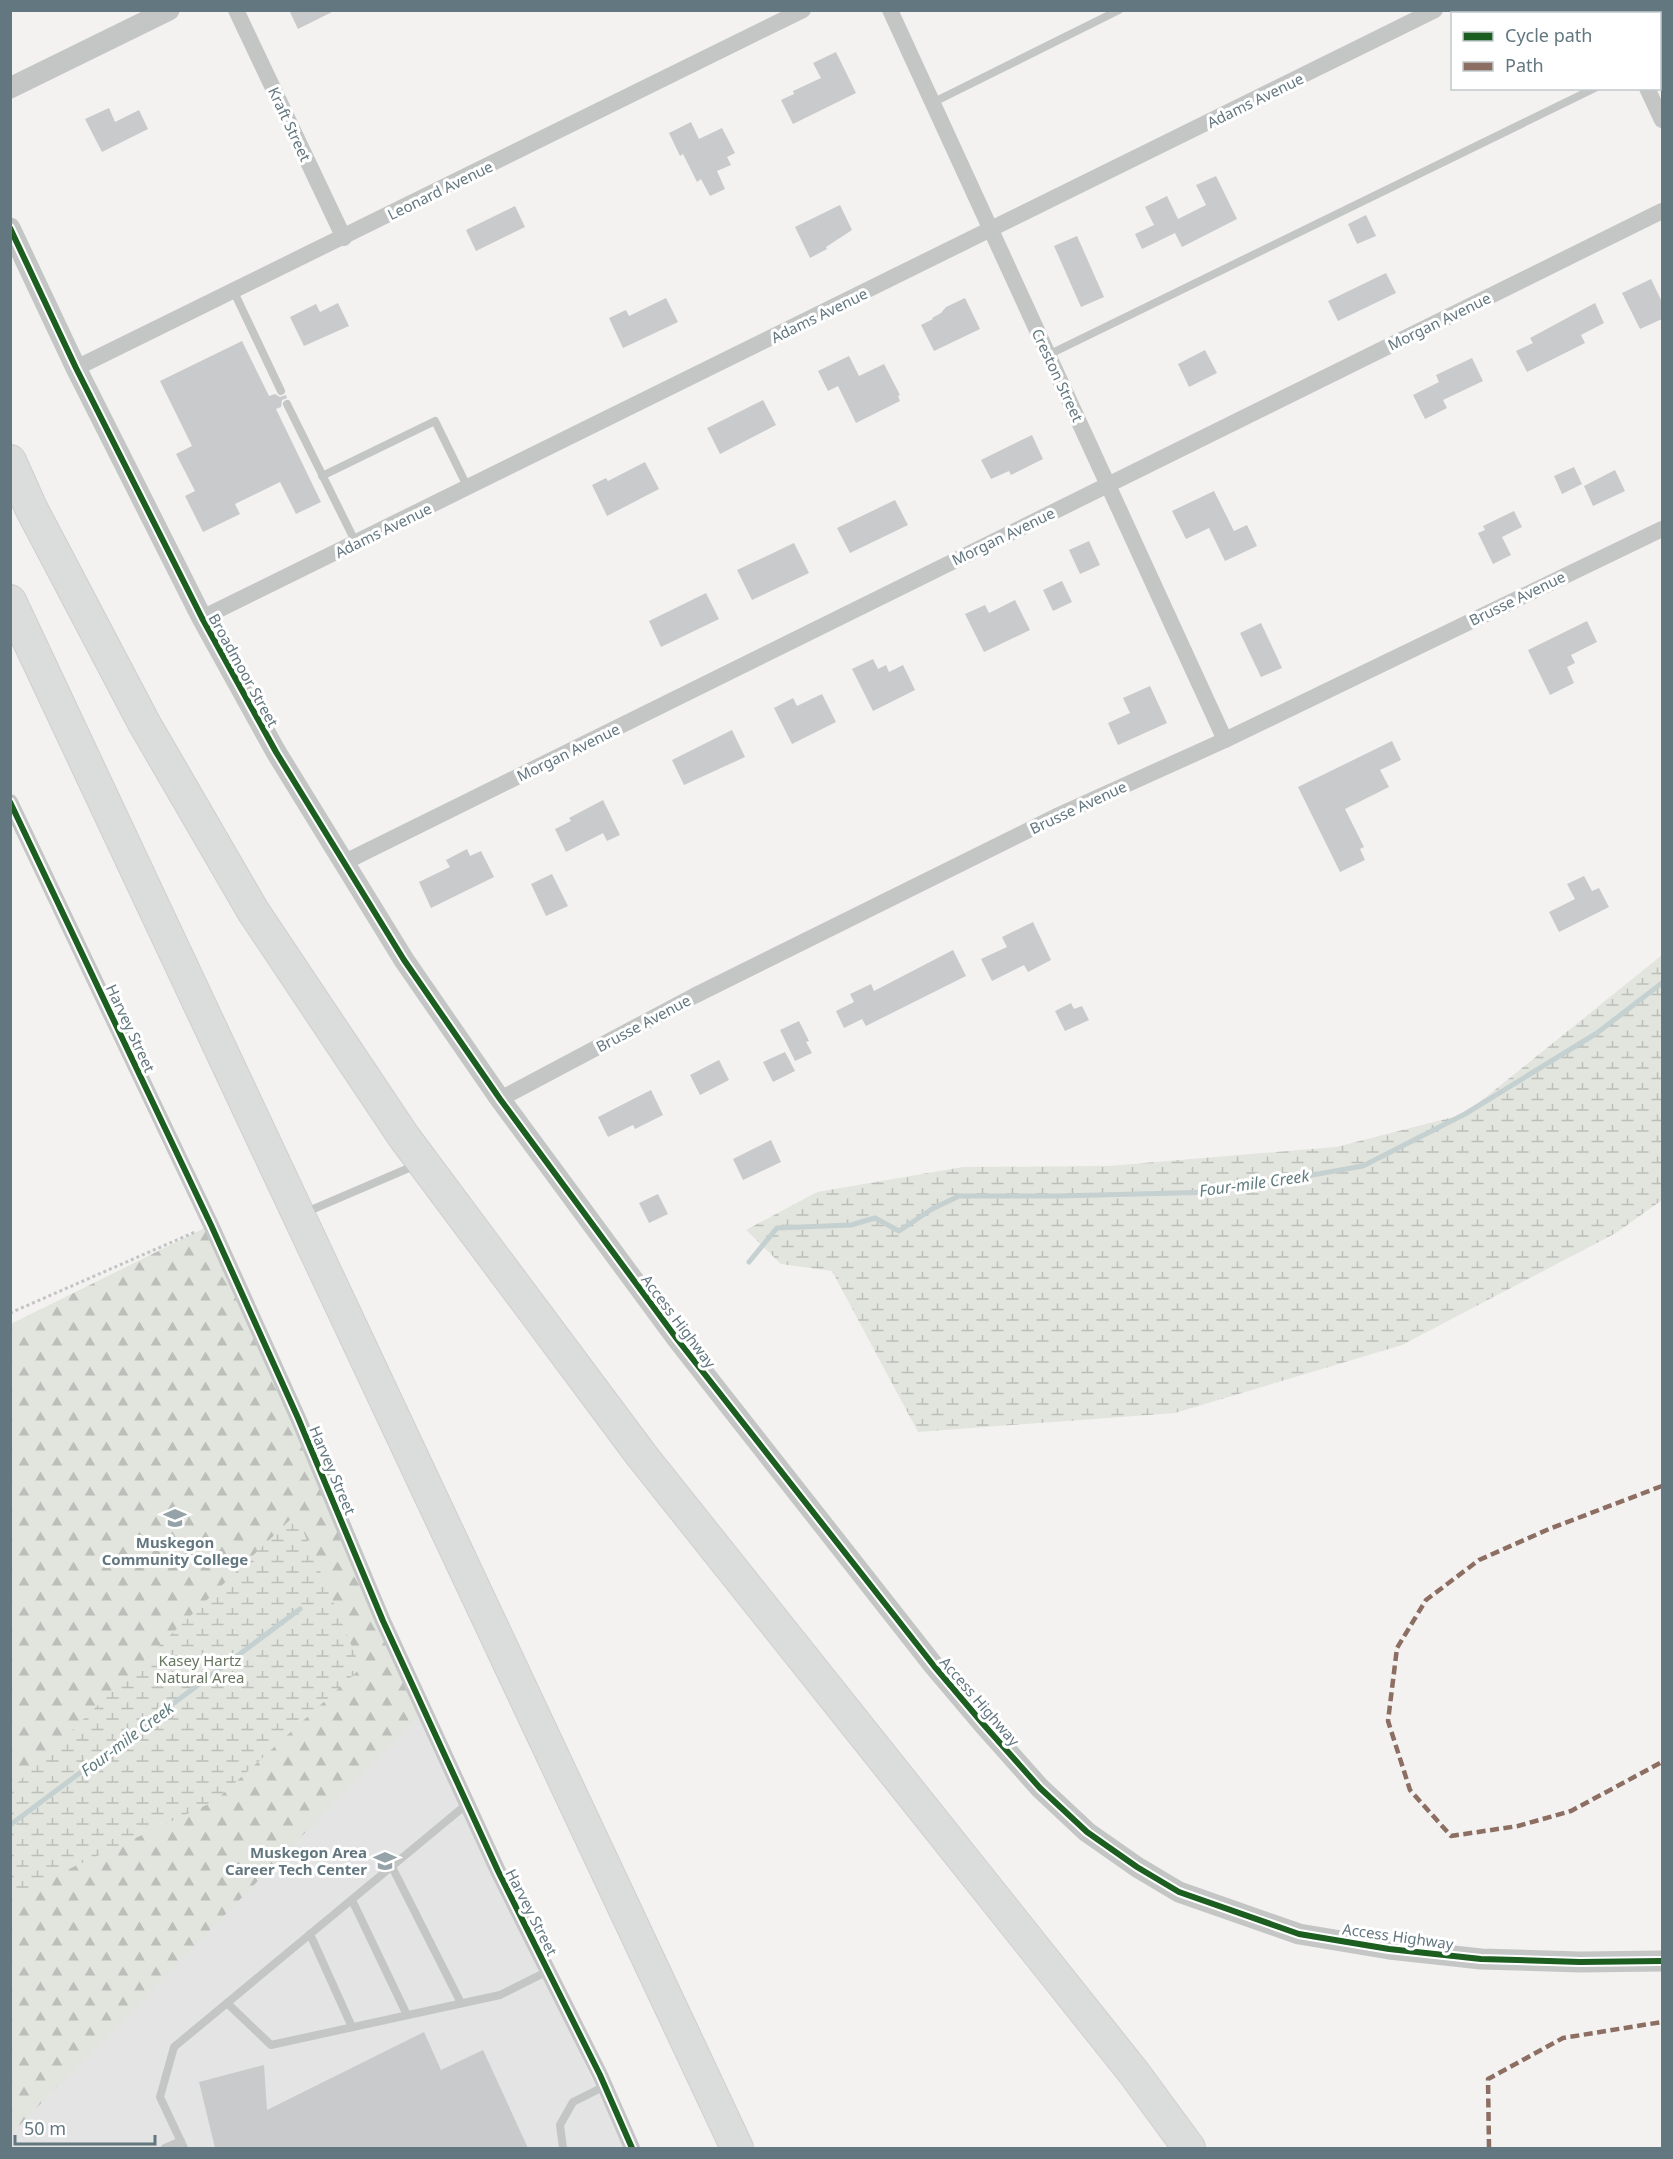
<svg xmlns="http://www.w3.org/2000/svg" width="1673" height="2159" viewBox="0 0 1673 2159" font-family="'Noto Sans',sans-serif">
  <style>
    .built { fill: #e3e4e3 }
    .forest { fill: url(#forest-firs) }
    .wetland { fill: url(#wetland-marsh) }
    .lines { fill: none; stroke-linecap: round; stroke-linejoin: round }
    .stream { stroke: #c5d0d0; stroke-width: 5 }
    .building { fill: #c9cacb }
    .motorway-casing { stroke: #cfcfcf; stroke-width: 34 }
    .path { stroke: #c3c4c5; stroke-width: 3; stroke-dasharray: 3 3; stroke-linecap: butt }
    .service { stroke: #c4c6c6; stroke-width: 8 }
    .minor { stroke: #c4c6c6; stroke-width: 16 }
    .tertiary { stroke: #c4c6c6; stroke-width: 21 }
    .motorway { stroke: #dbdcdc; stroke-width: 32 }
    .quiet { stroke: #8d6e63; stroke-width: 4.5; stroke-dasharray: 9 4.5; stroke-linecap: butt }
    .cycleway-casing { stroke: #fff; stroke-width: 10 }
    .cycleway { stroke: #1b5e20; stroke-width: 6 }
    .labels { text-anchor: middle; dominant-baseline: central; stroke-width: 6; stroke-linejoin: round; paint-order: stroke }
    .street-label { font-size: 15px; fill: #637780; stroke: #fff }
    .poi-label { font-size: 15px; font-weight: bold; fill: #637780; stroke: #fff }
    .park-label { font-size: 15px; fill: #697762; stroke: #fff }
    .water-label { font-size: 16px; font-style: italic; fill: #5f7a7e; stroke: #fff }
  </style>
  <defs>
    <pattern id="forest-firs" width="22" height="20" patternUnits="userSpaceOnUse" patternTransform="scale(1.5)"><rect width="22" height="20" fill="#e2e4de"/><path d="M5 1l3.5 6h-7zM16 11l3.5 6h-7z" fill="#bbbeb9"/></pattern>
    <pattern id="wetland-marsh" width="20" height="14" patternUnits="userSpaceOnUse" patternTransform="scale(1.5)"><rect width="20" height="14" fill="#e2e4de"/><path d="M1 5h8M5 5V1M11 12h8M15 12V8" fill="none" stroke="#bbbeb9"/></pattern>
  </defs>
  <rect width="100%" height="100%" fill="#f3f2f0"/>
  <polygon class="built" points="211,1225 561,2011 624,2148 11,2148 11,1324"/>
  <polygon class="forest" points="211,1225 424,1711 11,2134 11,1324"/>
  <g class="wetland">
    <polygon points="1662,955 1662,1200 1616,1233 1402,1345 1175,1413 918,1432 832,1271 781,1264 746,1230 817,1192 963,1167 1108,1166 1336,1147 1465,1114"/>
    <polygon points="296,1514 361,1668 215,1801 11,1896 11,1789"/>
  </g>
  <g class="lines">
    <g class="stream">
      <polyline points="749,1262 777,1228 851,1225 875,1218 899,1231 932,1209 959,1196 1058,1196 1217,1192 1363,1166 1465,1114 1597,1033 1662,983"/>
      <polyline points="10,1825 300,1609"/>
    </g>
  </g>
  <g class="building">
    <polygon points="289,10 336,10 298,29"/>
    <polygon points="836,52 856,93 793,124 781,100 794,94 793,91 821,78 813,63"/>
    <polygon points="109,108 115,122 139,110 148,129 102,152 85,119"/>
    <polygon points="691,122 699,139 722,128 735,153 727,157 731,165 717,171 725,189 710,196 701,179 697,182 683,154 680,156 669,133"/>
    <polygon points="1216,176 1237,219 1182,247 1175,233 1142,249 1135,234 1154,225 1145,207 1167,196 1178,219 1206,205 1196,185"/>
    <polygon points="840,205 852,230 826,247 827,249 810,258 795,227"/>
    <polygon points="515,206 525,227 476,251 466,230"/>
    <polygon points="1366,215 1376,236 1357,244 1348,224"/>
    <polygon points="1077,236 1104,297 1081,307 1054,246"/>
    <polygon points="1386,273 1396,293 1338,321 1328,301"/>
    <polygon points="1651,279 1662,302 1662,319 1640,329 1622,293"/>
    <polygon points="666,298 678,322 623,348 609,318 626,310 629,316"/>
    <polygon points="965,298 980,329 934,351 921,325 933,319 932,318 941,313 946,307"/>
    <polygon points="338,303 349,326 304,346 290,317 316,304 320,312"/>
    <polygon points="1595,303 1604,323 1581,335 1585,343 1527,372 1516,351 1533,343 1530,338"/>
    <polygon points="242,341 269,396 275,394 280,397 286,395 287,398 282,400 281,407 276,409 321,502 296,514 280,482 235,504 240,514 203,532 185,496 195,491 176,454 192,446 160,381"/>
    <polygon points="1205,350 1217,373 1189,387 1178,364"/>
    <polygon points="849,356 859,376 884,364 900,395 898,396 900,401 856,423 838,386 828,391 818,371"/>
    <polygon points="1472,358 1483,381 1443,400 1447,408 1425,419 1413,395 1439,382 1436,375"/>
    <polygon points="763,400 776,425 720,454 707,428"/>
    <polygon points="1032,435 1043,459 1011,475 1009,471 991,479 981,460"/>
    <polygon points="645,462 659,489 607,516 592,485 606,478 608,481"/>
    <polygon points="1574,467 1582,484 1562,494 1554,476"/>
    <polygon points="1615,470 1625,491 1593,506 1584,486"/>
    <polygon points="1214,491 1234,531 1247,525 1257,546 1225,561 1209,528 1186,539 1172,511"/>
    <polygon points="895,500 908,525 850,553 837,528"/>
    <polygon points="1514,511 1522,527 1502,537 1511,555 1493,564 1478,533 1485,530 1483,526"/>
    <polygon points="1089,541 1100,565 1080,574 1069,550"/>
    <polygon points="794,543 809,573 752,600 737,570"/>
    <polygon points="1062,581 1072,602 1053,611 1043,590"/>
    <polygon points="706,593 719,619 661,647 649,621"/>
    <polygon points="1015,600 1030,630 984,652 965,614 985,605 989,613"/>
    <polygon points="1587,621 1597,642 1571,655 1575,663 1567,667 1574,683 1550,695 1528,650"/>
    <polygon points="1261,623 1282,668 1261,677 1240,633"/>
    <polygon points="873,659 878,669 886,665 889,672 903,665 915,690 873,711 852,669"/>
    <polygon points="1150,686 1167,723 1118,745 1108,723 1130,713 1123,698"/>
    <polygon points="822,694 836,722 792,744 774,708 793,698 797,706"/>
    <polygon points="732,730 745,757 684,785 672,760"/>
    <polygon points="1392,741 1401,760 1380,770 1389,787 1345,809 1364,847 1360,849 1365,860 1340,872 1298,787"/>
    <polygon points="603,800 620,835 607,841 603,833 566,852 555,829 571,821 569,818"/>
    <polygon points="467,849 470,856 481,851 494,877 431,908 419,882 450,867 446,860"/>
    <polygon points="552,874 568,906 546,916 531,884"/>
    <polygon points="1584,876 1592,891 1599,888 1609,907 1559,932 1549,912 1575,899 1567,884"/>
    <polygon points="1033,922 1051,960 1028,972 1024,965 992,981 981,959 1007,947 1002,937"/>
    <polygon points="953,950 966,976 866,1026 862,1019 844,1028 836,1011 854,1002 850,994 871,984 874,991"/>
    <polygon points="1071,1003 1074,1009 1082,1006 1089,1020 1065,1031 1055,1011"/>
    <polygon points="799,1021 809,1041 806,1042 812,1053 795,1061 780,1030"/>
    <polygon points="785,1052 795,1071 773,1082 763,1062"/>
    <polygon points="719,1060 729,1080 700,1095 690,1075"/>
    <polygon points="651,1090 663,1115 635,1129 633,1125 608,1137 598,1117"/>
    <polygon points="771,1140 781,1162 743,1180 733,1159"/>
    <polygon points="658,1194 668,1214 649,1223 639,1203"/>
    <polygon points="424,2032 441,2070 483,2050 528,2148 215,2148 199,2082 264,2065 267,2110"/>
  </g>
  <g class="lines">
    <g class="motorway-casing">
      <g id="motorway">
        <polyline points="10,461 31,508 144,723 253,911 404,1137 642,1456 1134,2073 1189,2148"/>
        <polyline points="10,601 737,2148"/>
      </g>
    </g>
    <polyline class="path" points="10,1313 195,1232"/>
    <g class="service">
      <polyline points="932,103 1119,10"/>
      <polyline points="234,292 281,391"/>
      <polyline points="1048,355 1595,88"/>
      <polyline points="287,404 356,543"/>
      <polyline points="322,476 435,421 468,488"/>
      <polyline points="304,1213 416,1165"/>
      <polyline points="392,1867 461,2003"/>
      <polyline points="352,1900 407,2015"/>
      <polyline points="310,1934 352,2027"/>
      <polyline points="227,2003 271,2045 500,1995 548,1971"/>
      <polyline points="165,2148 181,2141"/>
      <polyline points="184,2148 160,2097 174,2047 467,1804"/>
      <polyline points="563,2148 560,2125 573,2102 605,2086"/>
    </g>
    <g class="minor">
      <polyline points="236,10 344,238"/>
      <polyline points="890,10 1225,740"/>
      <polyline points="1611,10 1612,14"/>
      <polyline points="1647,88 1662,120"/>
      <polyline points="76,368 803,10"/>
      <polyline points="202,618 1435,10"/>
      <polyline points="10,802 211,1225 298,1418 383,1621 498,1871 600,2075 632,2148"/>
      <polyline points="345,862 1662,211"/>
      <polyline points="500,1099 694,996 1059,815 1225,740 1662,529"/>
    </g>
    <g class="tertiary">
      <polyline points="10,88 169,10"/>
      <polyline points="10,228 76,368 202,618 276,752 404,960 500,1099 677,1339 934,1666 984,1725 1040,1788 1087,1832 1137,1867 1179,1892 1299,1934 1389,1949 1481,1959 1580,1962 1662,1961"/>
    </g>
    <use href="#motorway" class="motorway"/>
    <g class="quiet">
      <polyline points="1662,1486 1549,1529 1479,1560 1426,1600 1397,1648 1388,1721 1410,1790 1451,1836 1518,1826 1571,1811 1662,1762"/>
      <polyline points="1489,2148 1488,2079 1563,2038 1662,2022"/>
    </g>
    <g class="cycleway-casing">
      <g id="cycleway">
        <polyline points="10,228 76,368 202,618 276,752 404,960 500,1099 677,1339 934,1666 984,1725 1040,1788 1087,1832 1137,1867 1179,1892 1299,1934 1389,1949 1481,1959 1580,1962 1662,1961"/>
        <polyline points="10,802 211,1225 298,1418 383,1621 498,1871 600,2075 632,2148"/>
      </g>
    </g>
    <use href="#cycleway" class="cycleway"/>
  </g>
  <defs>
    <g id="university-bare" transform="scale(1.8)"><path d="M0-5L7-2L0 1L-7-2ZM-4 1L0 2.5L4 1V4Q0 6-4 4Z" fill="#95a2a7" stroke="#fff" stroke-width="2.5" paint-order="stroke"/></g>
    <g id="school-bare" transform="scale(1.8)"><path d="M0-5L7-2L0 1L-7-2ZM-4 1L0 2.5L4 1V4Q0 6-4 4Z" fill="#95a2a7" stroke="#fff" stroke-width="2.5" paint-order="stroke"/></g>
  </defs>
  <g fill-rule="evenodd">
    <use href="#university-bare" x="175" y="1518"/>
    <use href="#school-bare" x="385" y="1861"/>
  </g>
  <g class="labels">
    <g class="street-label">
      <text transform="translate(1255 100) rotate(-26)">Adams Avenue</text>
      <text transform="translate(290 124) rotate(65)">Kraft Street</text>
      <text transform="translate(440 190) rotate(-26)">Leonard Avenue</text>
      <text transform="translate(819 315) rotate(-26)">Adams Avenue</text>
      <text transform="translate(1439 321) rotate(-26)">Morgan Avenue</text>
      <text transform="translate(1058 375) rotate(65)">Creston Street</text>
      <text transform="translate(383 530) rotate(-26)">Adams Avenue</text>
      <text transform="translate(1003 536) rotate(-26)">Morgan Avenue</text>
      <text transform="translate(1517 598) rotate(-26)">Brusse Avenue</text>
      <text transform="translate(244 670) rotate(61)">Broadmoor Street</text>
      <text transform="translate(568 752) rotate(-26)">Morgan Avenue</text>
      <text transform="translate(1078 807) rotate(-25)">Brusse Avenue</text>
      <text transform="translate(643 1023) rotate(-28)">Brusse Avenue</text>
      <text transform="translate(131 1028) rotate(65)">Harvey Street</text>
      <text transform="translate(679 1321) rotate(53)">Access Highway</text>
      <text transform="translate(333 1470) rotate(67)">Harvey Street</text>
      <text transform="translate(980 1701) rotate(49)">Access Highway</text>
      <text transform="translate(532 1912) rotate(63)">Harvey Street</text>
      <text transform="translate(1398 1936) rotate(8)">Access Highway</text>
    </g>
    <g class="poi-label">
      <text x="175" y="1542">Muskegon<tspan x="175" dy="17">Community College</tspan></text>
      <text x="367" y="1852" text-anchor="end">Muskegon Area<tspan x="367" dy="17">Career Tech Center</tspan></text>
    </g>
    <g class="park-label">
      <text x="200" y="1660">Kasey Hartz<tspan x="200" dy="17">Natural Area</tspan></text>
    </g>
    <g class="water-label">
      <text transform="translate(1254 1183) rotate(-8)">Four-mile Creek</text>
      <text transform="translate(127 1739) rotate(-37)">Four-mile Creek</text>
    </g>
  </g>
  <rect width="1673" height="2159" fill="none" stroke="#637780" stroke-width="24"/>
  <rect x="1451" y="12" width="210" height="78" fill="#ffffff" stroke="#c1c9cc" stroke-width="1.5"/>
  <rect x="1463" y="32" width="30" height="9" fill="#1b5e20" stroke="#c1c9cc" stroke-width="1.5"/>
  <text x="1505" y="42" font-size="18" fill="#637780">Cycle path</text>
  <rect x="1463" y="62" width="30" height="9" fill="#8d6e63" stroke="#c1c9cc" stroke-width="1.5"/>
  <text x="1505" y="72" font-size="18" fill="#637780">Path</text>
  <path d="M15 2135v9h140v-9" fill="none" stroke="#637780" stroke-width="3"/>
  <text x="24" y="2135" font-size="18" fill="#637780" stroke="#ffffff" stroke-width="4.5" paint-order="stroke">50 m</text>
</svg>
